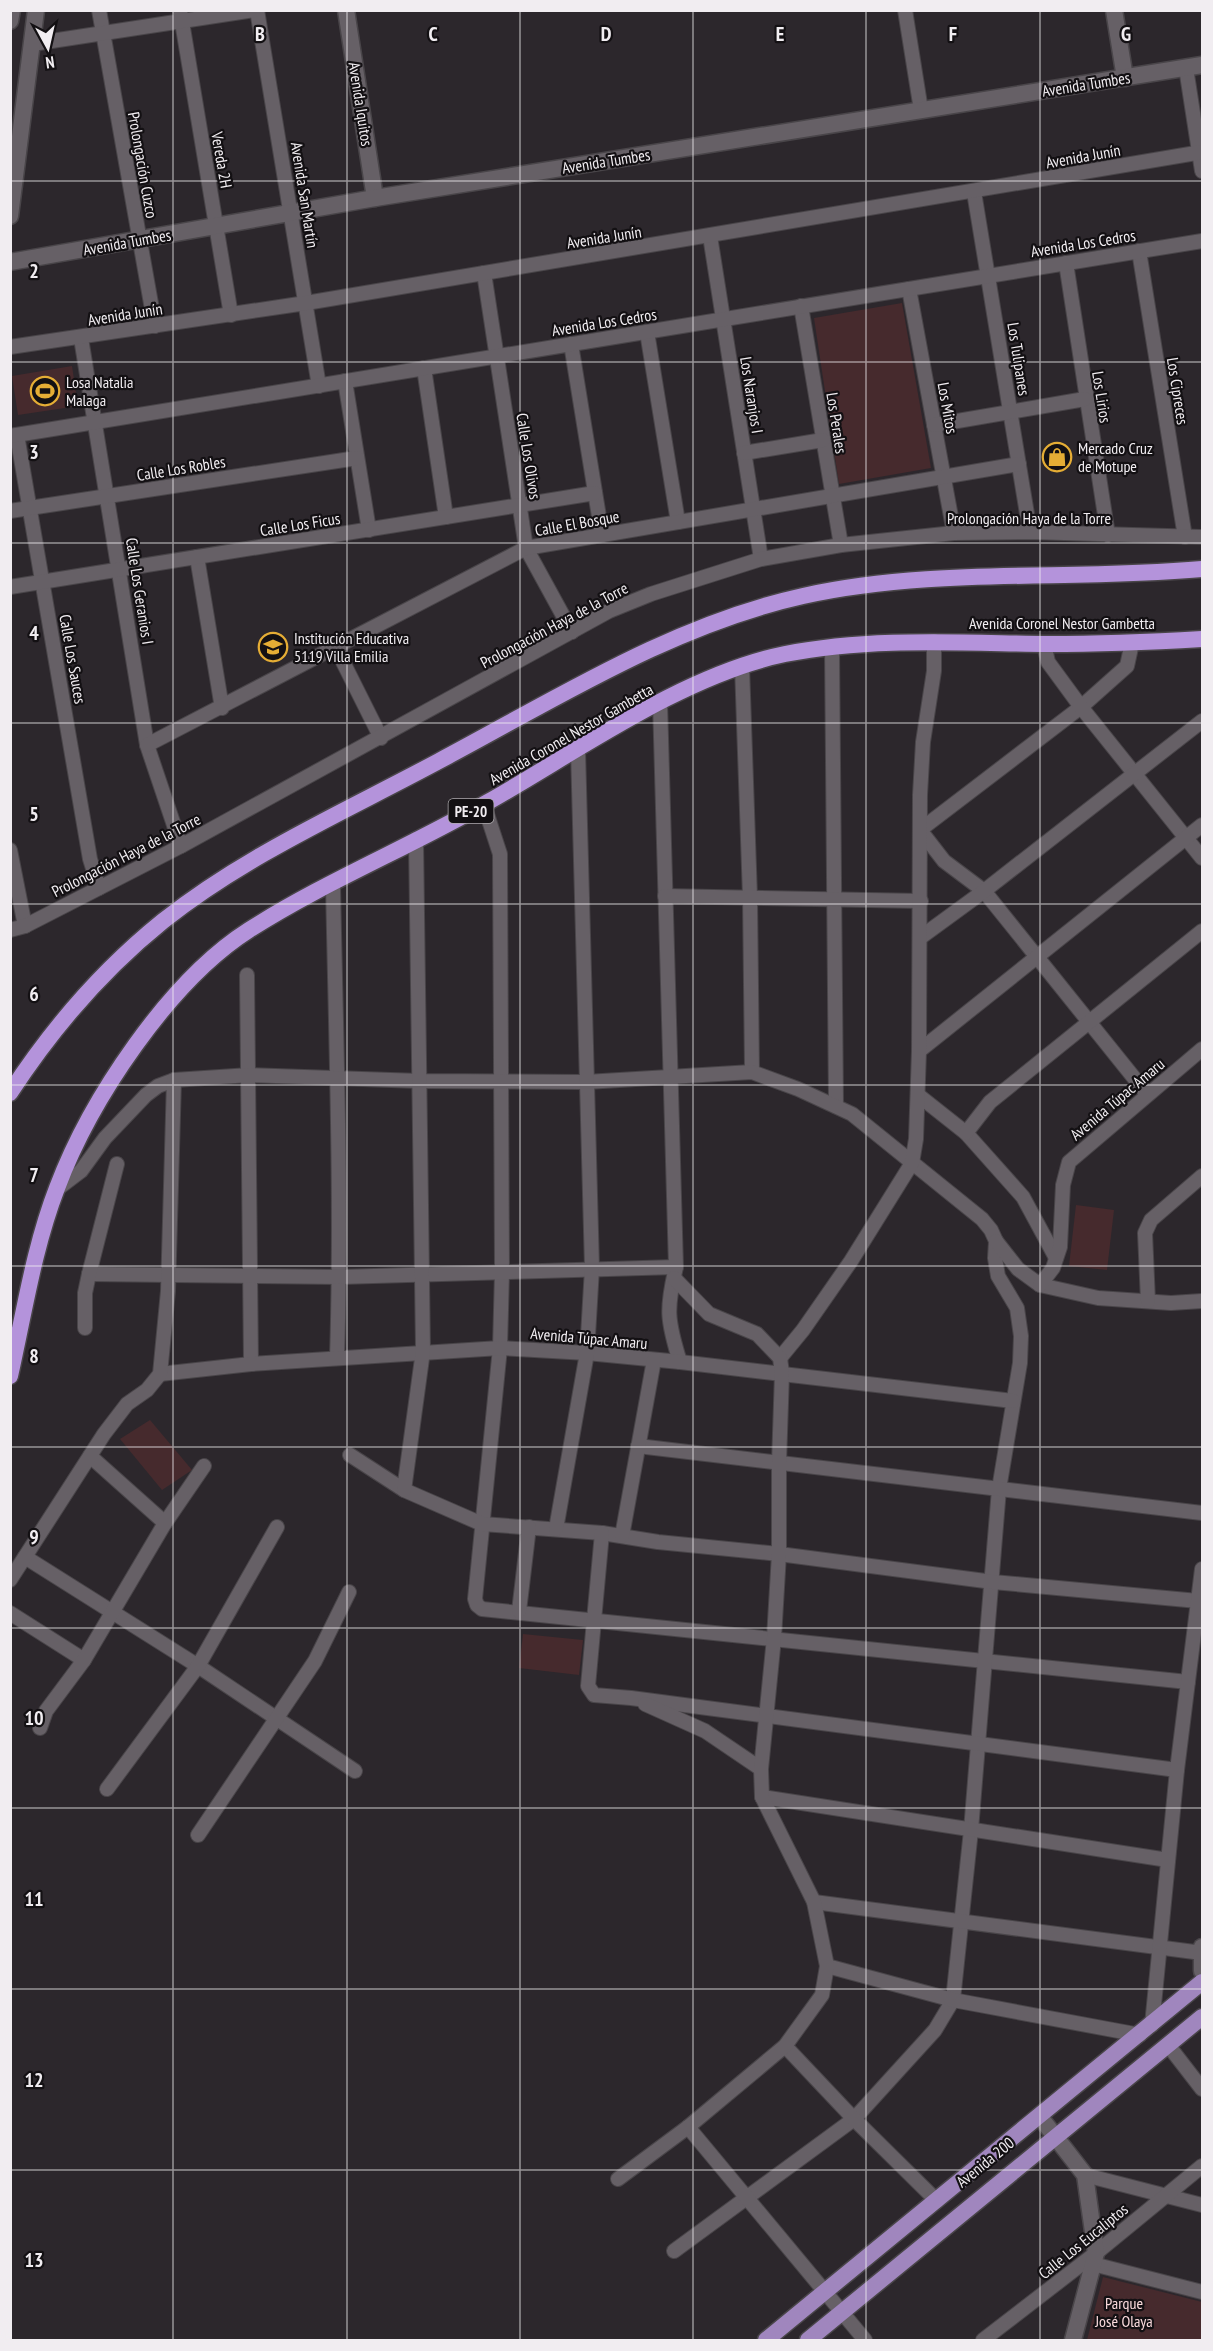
<svg xmlns="http://www.w3.org/2000/svg" width="1213" height="2351" viewBox="0 0 1213 2351" font-family="'PT Sans Narrow',sans-serif">
  <style>
    .green { fill: #462a2d }
    .lines { fill: none; stroke-linecap: round; stroke-linejoin: round }
    .minor-casing { stroke: #494549; stroke-width: 16 }
    .tertiary-casing { stroke: #494549; stroke-width: 19 }
    .secondary-casing { stroke: #494549; stroke-width: 19 }
    .primary-casing { stroke: #494549; stroke-width: 19 }
    .trunk-casing { stroke: #494549; stroke-width: 19 }
    .minor { stroke: #666066; stroke-width: 14 }
    .tertiary { stroke: #666066; stroke-width: 16 }
    .secondary { stroke: #666066; stroke-width: 16 }
    .primary { stroke: #a086be; stroke-width: 16 }
    .trunk { stroke: #b493db; stroke-width: 16 }
    .grid { fill: none; stroke: #f1edf1; stroke-width: 1.5; stroke-opacity: 0.55 }
    .labels { text-anchor: middle; dominant-baseline: central; stroke-width: 4.5; stroke-linejoin: round; paint-order: stroke }
    .shield { fill: #131013; stroke: #aeabae; stroke-width: 1.5 }
    .shield-label { font-size: 15px; font-weight: bold; fill: #f1edf1 }
    .street-label { font-size: 16px; fill: #f1edf1; stroke: #131013 }
    .poi-label { font-size: 16px; fill: #f1edf1; stroke: #131013; text-anchor: start }
    .park-label { font-size: 16px; fill: #fbdbdd; stroke: #131013 }
    .grid-label { font-size: 20px; text-anchor: middle; font-weight: bold; fill: #f1edf1; stroke: #131013; stroke-width: 4.5; stroke-linejoin: round; paint-order: stroke }
  </style>
  <rect width="100%" height="100%" fill="#2c272c"/>
  <g class="green">
    <polygon points="902,303 931,468 839,484 814,318"/>
    <polygon points="72,366 78,406 18,415 12,376"/>
    <polygon points="1076,1205 1114,1210 1107,1270 1069,1266"/>
    <polygon points="150,1420 192,1470 162,1490 120,1439"/>
    <polygon points="523,1634 583,1640 579,1675 519,1668"/>
    <polygon points="1103,2277 1202,2302 1202,2340 1087,2340"/>
  </g>
  <g class="lines">
    <g class="minor-casing">
      <g id="minor">
        <polyline points="99,10 155,326"/>
        <polyline points="180,10 231,315"/>
        <polyline points="257,10 319,386"/>
        <polyline points="905,10 921,110"/>
        <polyline points="32,44 254,10"/>
        <polyline points="1186,68 1202,171"/>
        <polyline points="974,192 1030,532"/>
        <polyline points="710,236 761,559"/>
        <polyline points="1139,251 1185,537"/>
        <polyline points="1066,263 1108,535"/>
        <polyline points="484,273 526,548 572,632"/>
        <polyline points="909,289 954,533"/>
        <polyline points="801,306 841,545"/>
        <polyline points="647,332 678,522"/>
        <polyline points="81,338 147,745 181,846"/>
        <polyline points="571,344 602,535"/>
        <polyline points="10,347 306,303 1202,152"/>
        <polyline points="424,368 446,517"/>
        <polyline points="345,381 369,530"/>
        <polyline points="934,425 1085,399"/>
        <polyline points="17,435 90,859 99,888"/>
        <polyline points="10,436 1202,241"/>
        <polyline points="744,453 823,440"/>
        <polyline points="10,511 357,458"/>
        <polyline points="197,557 222,708"/>
        <polyline points="10,587 595,493"/>
        <polyline points="1132,643 1127,666 1081,707 920,830 944,861 984,891 1147,1094"/>
        <polyline points="1044,644 1048,662 1081,707 1202,858"/>
        <polyline points="832,647 836,1106"/>
        <polyline points="336,648 381,738"/>
        <polyline points="742,666 750,897 752,1072"/>
        <path d="M660 702 676 1267C666 1309 667 1320 680 1362"/>
        <polyline points="147,745 526,548 1019,464"/>
        <polyline points="484,805 500,854 502,1272 500,1348 475,1599 477,1605 482,1609 1188,1682"/>
        <polyline points="10,850 25,926"/>
        <path d="M333 884C336 1042 342 1200 337 1358"/>
        <polyline points="665,896 921,901"/>
        <polyline points="10,930 25,926 181,846 609,611 651,594 761,559 841,545 954,533 1030,532 1202,537"/>
        <polyline points="921,937 984,891 1202,721"/>
        <polyline points="247,975 251,1364"/>
        <polyline points="919,1051 1202,825"/>
        <polyline points="918,1095 966,1133 1023,1197 1056,1258"/>
        <polyline points="966,1133 990,1102 1202,931"/>
        <polyline points="56,1190 81,1171 105,1138 146,1095 158,1086 174,1080 250,1075 420,1081 586,1082 752,1072 798,1089 852,1114 982,1219 991,1230 996,1241 995,1258 998,1276 1017,1308 1021,1336 1020,1363 999,1489 971,1830 953,2000 935,2030 854,2119 674,2251"/>
        <polyline points="996,1241 1018,1269 1040,1285 1098,1298 1171,1303 1202,1301"/>
        <polyline points="89,1274 340,1277 676,1267"/>
        <polyline points="1040,1285 1053,1268 1060,1247 1063,1185 1069,1162 1202,1049"/>
        <polyline points="1148,1301 1145,1233 1151,1220 1202,1176"/>
        <polyline points="85,1328 85,1293 89,1274 117,1164"/>
        <polyline points="780,1358 803,1330 851,1261 912,1163 916,1139 919,1051 920,795 923,742 934,671 934,641"/>
        <polyline points="160,1374 251,1364 500,1348 587,1353 680,1362 1013,1401"/>
        <polyline points="638,1446 1202,1513"/>
        <polyline points="350,1455 404,1490 482,1524 602,1533 658,1542 779,1554 993,1582 1198,1601"/>
        <polyline points="90,1456 165,1523"/>
        <polyline points="404,1490 423,1351 416,839"/>
        <polyline points="556,1529 587,1353 592,1268 578,750"/>
        <polyline points="602,1533 588,1686 594,1695 631,1698 1177,1770"/>
        <polyline points="622,1536 654,1360"/>
        <polyline points="25,1557 198,1666 355,1771"/>
        <polyline points="10,1580 104,1434 127,1404 147,1390 160,1374 168,1291 174,1080"/>
        <polyline points="519,1611 529,1527"/>
        <polyline points="10,1613 84,1660"/>
        <polyline points="645,1704 705,1731 761,1769"/>
        <polyline points="40,1728 46,1711 84,1660 165,1523 204,1466"/>
        <polyline points="107,1789 198,1666 277,1527"/>
        <polyline points="762,1797 1168,1860"/>
        <polyline points="198,1835 315,1661 349,1592"/>
        <polyline points="814,1902 1202,1953"/>
        <polyline points="827,1966 953,2000 1140,2035"/>
        <polyline points="1152,2025 1177,1770 1202,1569"/>
        <polyline points="1168,2045 1202,2089"/>
        <polyline points="785,2046 854,2119 937,2201"/>
        <polyline points="688,2127 865,2340"/>
        <polyline points="1085,2175 1202,2205"/>
        <polyline points="618,2179 688,2127 785,2046 822,1995 827,1966 814,1902 762,1797 761,1769 774,1638 779,1554 779,1463 782,1373 780,1358 757,1334 709,1314 674,1278"/>
        <polyline points="1093,2264 1202,2292"/>
        <polyline points="983,2340 1096,2253 1202,2166"/>
      </g>
    </g>
    <g class="tertiary-casing">
      <g id="tertiary">
        <polyline points="346,10 375,198"/>
        <polyline points="1114,10 1125,78"/>
        <polyline points="10,21 12,10"/>
        <polyline points="10,216 36,10"/>
        <polyline points="10,262 375,198 1202,65"/>
        <polyline points="1040,2117 1085,2175 1096,2253 1073,2340"/>
      </g>
    </g>
    <g class="secondary-casing">
      <polyline id="secondary" points="1202,1947 1202,1971"/>
    </g>
    <g class="primary-casing">
      <g id="primary">
        <polyline points="766,2340 1202,1982"/>
        <polyline points="808,2340 1202,2017"/>
      </g>
    </g>
    <g class="trunk-casing">
      <g id="trunk">
        <path d="M10 1093C53 1027 101 971 163 921 246 855 346 811 439 761 556 699 672 625 803 596 934 567 1070 581 1202 569"/>
        <path d="M10 1376C24 1314 34 1247 57 1188 90 1100 169 981 249 930 324 882 410 847 488 802 578 751 683 675 785 654 872 637 960 643 1048 644 1099 644 1151 642 1202 639"/>
      </g>
    </g>
    <use href="#minor" class="minor"/>
    <use href="#tertiary" class="tertiary"/>
    <use href="#secondary" class="secondary"/>
    <use href="#primary" class="primary"/>
    <use href="#trunk" class="trunk"/>
  </g>
  <path class="grid" d="M173 10V2340M347 10V2340M520 10V2340M693 10V2340M866 10V2340M1040 10V2340M10 181H1202M10 362H1202M10 543H1202M10 723H1202M10 904H1202M10 1085H1202M10 1266H1202M10 1447H1202M10 1628H1202M10 1808H1202M10 1989H1202M10 2170H1202"/>
  <defs>
    <g id="stadium-ring" transform="scale(1.5)"><circle r="9.5" fill="#131013" stroke="#e5ad35" stroke-width="1.5"/><path d="M0-5a6.5 5 0 1 0 0 10a6.5 5 0 1 0 0-10ZM-3.5-1.8h7v3.6h-7Z" fill="#e5ad35"/></g>
    <g id="shop-ring" transform="scale(1.5)"><circle r="9.5" fill="#131013" stroke="#e5ad35" stroke-width="1.5"/><path d="M-5-2.5h2.3a2.7 3.5 0 0 1 5.4 0H5L5.5 6h-11ZM-1.5-2.5h3a1.5 2.3 0 0 0-3 0Z" fill="#e5ad35"/></g>
    <g id="school-ring" transform="scale(1.5)"><circle r="9.5" fill="#131013" stroke="#e5ad35" stroke-width="1.5"/><path d="M0-5L7-2L0 1L-7-2ZM-4 1L0 2.5L4 1V4Q0 6-4 4Z" fill="#e5ad35"/></g>
  </defs>
  <g fill-rule="evenodd">
    <use href="#stadium-ring" x="45" y="391"/>
    <use href="#shop-ring" x="1057" y="457"/>
    <use href="#school-ring" x="273" y="647"/>
  </g>
  <g class="labels">
    <rect class="shield" x="448.5" y="799" width="45" height="24" rx="4.5"/>
    <g class="shield-label">
      <text x="471" y="811">PE-20</text>
    </g>
    <g class="street-label">
      <text transform="translate(1086 84) rotate(-9)">Avenida Tumbes</text>
      <text transform="translate(361 104) rotate(81)">Avenida Iquitos</text>
      <text transform="translate(1083 156) rotate(-10)">Avenida Junín</text>
      <text transform="translate(222 160) rotate(80)">Vereda 2H</text>
      <text transform="translate(606 161) rotate(-9)">Avenida Tumbes</text>
      <text transform="translate(143 165) rotate(80)">Prolongación Cuzco</text>
      <text transform="translate(305 195) rotate(81)">Avenida San Martín</text>
      <text transform="translate(604 237) rotate(-9)">Avenida Junín</text>
      <text transform="translate(127 242) rotate(-10)">Avenida Tumbes</text>
      <text transform="translate(1083 243) rotate(-9)">Avenida Los Cedros</text>
      <text transform="translate(125 314) rotate(-9)">Avenida Junín</text>
      <text transform="translate(604 322) rotate(-9)">Avenida Los Cedros</text>
      <text transform="translate(1019 359) rotate(81)">Los Tulipanes</text>
      <text transform="translate(1178 391) rotate(81)">Los Cipreces</text>
      <text transform="translate(752 395) rotate(81)">Los Naranjos I</text>
      <text transform="translate(1102 397) rotate(81)">Los Lirios</text>
      <text transform="translate(948 408) rotate(80)">Los Mitos</text>
      <text transform="translate(837 423) rotate(81)">Los Perales</text>
      <text transform="translate(529 456) rotate(81)">Calle Los Olivos</text>
      <text transform="translate(181 468) rotate(-9)">Calle Los Robles</text>
      <text x="1029" y="518">Prolongación Haya de la Torre</text>
      <text transform="translate(577 523) rotate(-10)">Calle El Bosque</text>
      <text transform="translate(300 524) rotate(-9)">Calle Los Ficus</text>
      <text transform="translate(140 591) rotate(81)">Calle Los Geranios I</text>
      <text x="1062" y="623">Avenida Coronel Nestor Gambetta</text>
      <text transform="translate(554 625) rotate(-28)">Prolongación Haya de la Torre</text>
      <text transform="translate(73 659) rotate(80)">Calle Los Sauces</text>
      <text transform="translate(571 734) rotate(-30)">Avenida Coronel Nestor Gambetta</text>
      <text transform="translate(126 855) rotate(-27)">Prolongación Haya de la Torre</text>
      <text transform="translate(1117 1099) rotate(-40)">Avenida Túpac Amaru</text>
      <text transform="translate(589 1338) rotate(5)">Avenida Túpac Amaru</text>
      <text transform="translate(985 2162) rotate(-39)">Avenida 200</text>
      <text transform="translate(1083 2241) rotate(-39)">Calle Los Eucaliptos</text>
    </g>
    <g class="poi-label">
      <text x="66" y="382">Losa Natalia<tspan x="66" dy="18">Malaga</tspan></text>
      <text x="1078" y="448">Mercado Cruz<tspan x="1078" dy="18">de Motupe</tspan></text>
      <text x="294" y="638">Institución Educativa<tspan x="294" dy="18">5119 Villa Emilia</tspan></text>
    </g>
    <g class="park-label">
      <text x="1124" y="2303">Parque<tspan x="1124" dy="18">José Olaya</tspan></text>
    </g>
  </g>
  <g class="grid-label">
    <text x="260" y="41">B</text>
    <text x="433" y="41">C</text>
    <text x="606" y="41">D</text>
    <text x="780" y="41">E</text>
    <text x="953" y="41">F</text>
    <text x="1126" y="41">G</text>
    <text x="34" y="278">2</text>
    <text x="34" y="459">3</text>
    <text x="34" y="640">4</text>
    <text x="34" y="821">5</text>
    <text x="34" y="1001">6</text>
    <text x="34" y="1182">7</text>
    <text x="34" y="1363">8</text>
    <text x="34" y="1544">9</text>
    <text x="34" y="1725">10</text>
    <text x="34" y="1906">11</text>
    <text x="34" y="2087">12</text>
    <text x="34" y="2267">13</text>
  </g>
  <rect width="1213" height="2351" fill="none" stroke="#f1edf1" stroke-width="24"/>
  <g transform="translate(48 48) rotate(172)" stroke="#131013" stroke-width="4.5" paint-order="stroke">
  <path d="M0-4.5L10 22L0 15L-10 22Z" fill="#f1edf1"/>
  <text y="-9" font-size="16" font-weight="bold" text-anchor="middle" fill="#f1edf1">N</text>
  </g>
</svg>
